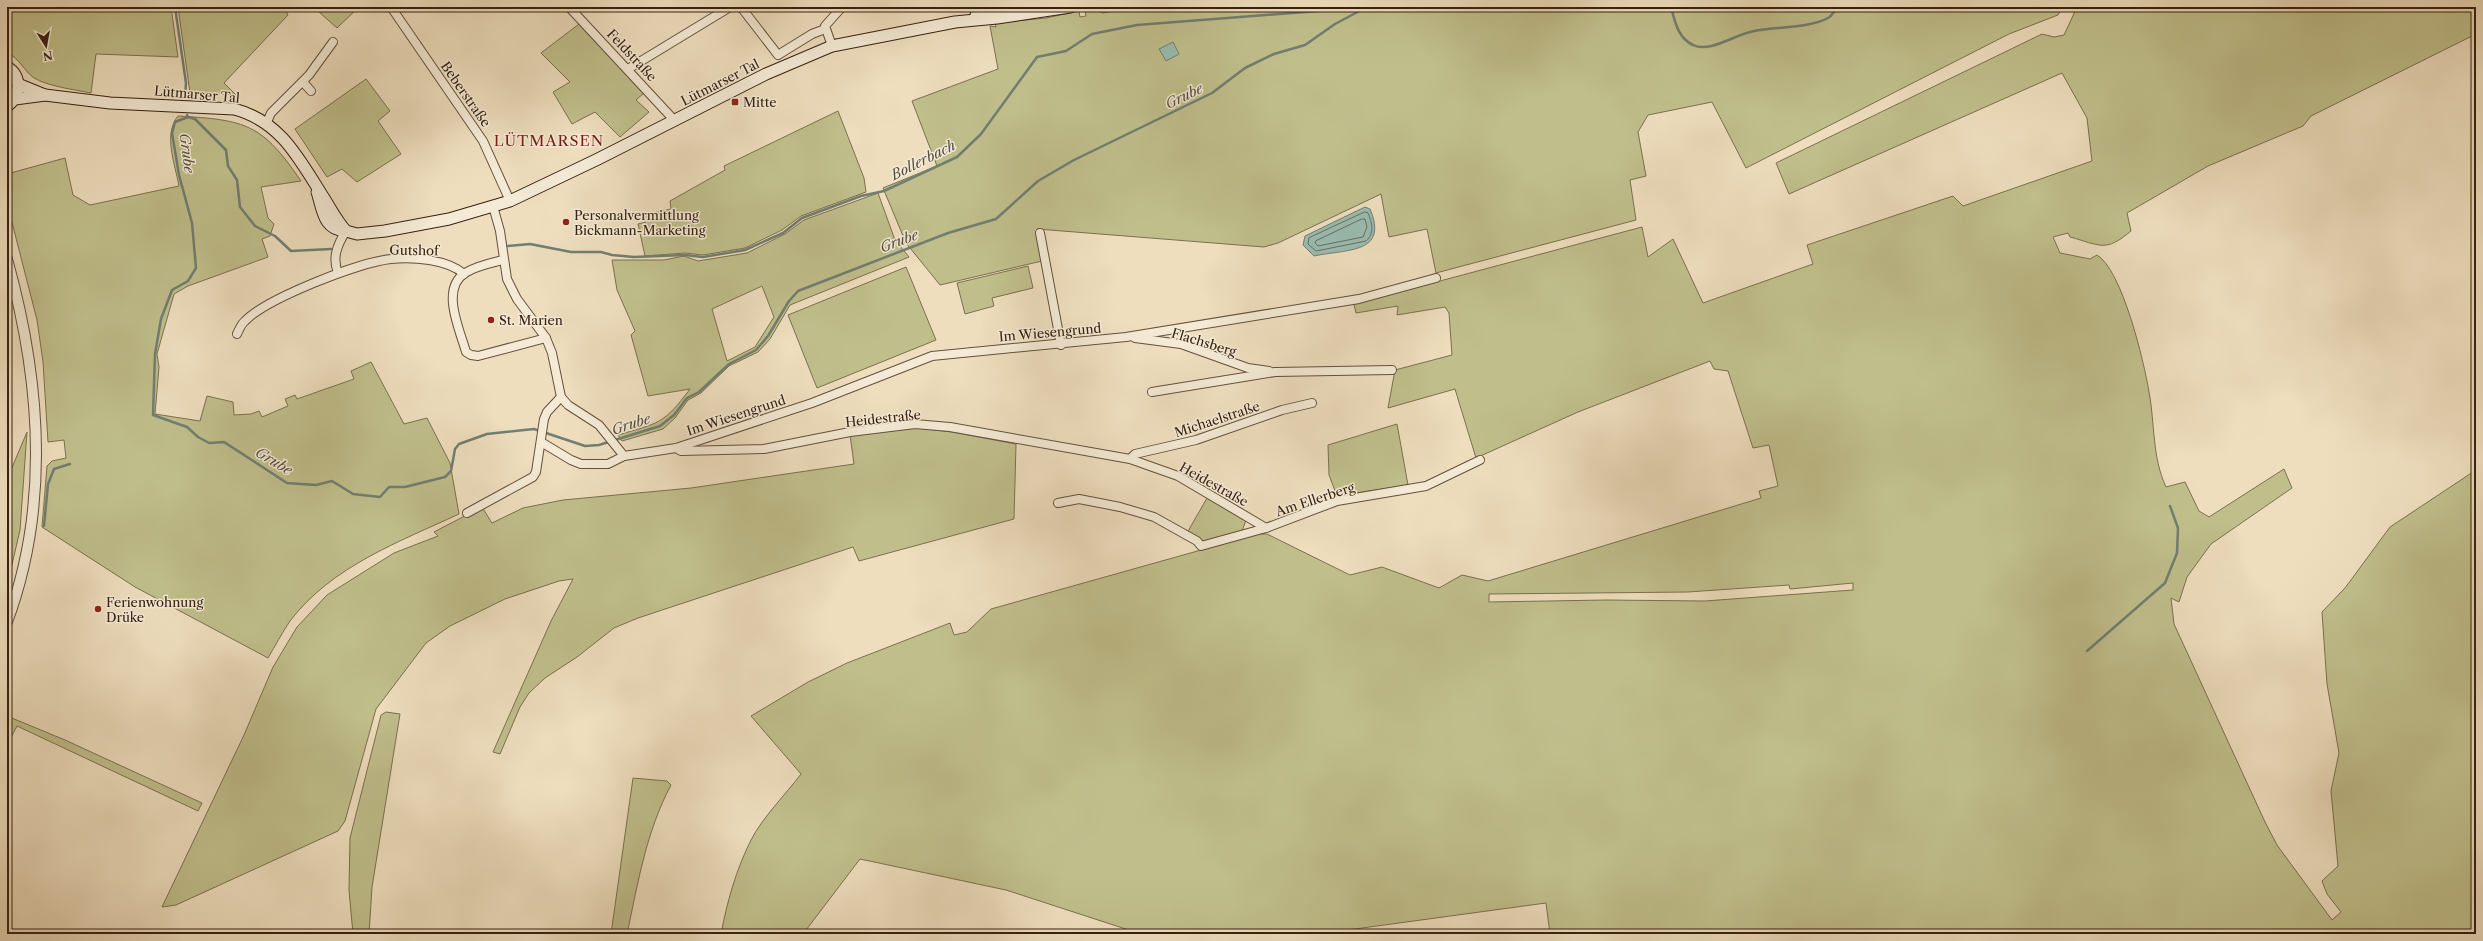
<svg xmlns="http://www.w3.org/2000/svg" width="2483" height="941" viewBox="0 0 2483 941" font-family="'Libre Caslon Text',serif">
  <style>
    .green { fill: #c0bf8c; stroke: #7b704f; fill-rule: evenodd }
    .water { fill: #99bcb1; stroke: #717e71 }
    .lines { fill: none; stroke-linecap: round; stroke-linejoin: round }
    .shore { stroke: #686e62; stroke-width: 1 }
    .stream { stroke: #717e71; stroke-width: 2.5 }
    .minor-casing { stroke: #64503d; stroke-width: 10 }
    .tertiary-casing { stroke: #64503d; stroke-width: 12 }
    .secondary-casing { stroke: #362012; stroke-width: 13 }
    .minor { stroke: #f4ead5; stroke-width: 8 }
    .tertiary { stroke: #f4ead5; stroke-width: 10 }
    .secondary { stroke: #f4ead5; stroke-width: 11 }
    .poi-dot { fill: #8f2418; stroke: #f4ead5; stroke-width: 1.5 }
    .labels { text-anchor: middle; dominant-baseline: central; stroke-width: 3; stroke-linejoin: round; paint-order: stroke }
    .street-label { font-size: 13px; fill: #362012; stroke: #f4ead5 }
    .poi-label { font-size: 13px; fill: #362012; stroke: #f4ead5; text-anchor: start }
    .water-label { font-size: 14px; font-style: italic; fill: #544f42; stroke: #f4ead5 }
    .quarter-label { font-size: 15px; letter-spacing: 1px; fill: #7a1f14; stroke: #f4ead5 }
  </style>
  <rect width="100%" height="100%" fill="#eedebe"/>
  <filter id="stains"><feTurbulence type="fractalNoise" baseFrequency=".005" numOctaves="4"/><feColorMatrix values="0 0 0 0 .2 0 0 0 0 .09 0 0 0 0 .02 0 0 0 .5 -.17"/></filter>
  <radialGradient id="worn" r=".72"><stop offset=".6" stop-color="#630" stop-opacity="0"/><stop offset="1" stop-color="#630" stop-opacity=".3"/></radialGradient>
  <g class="green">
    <path d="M7 7H171L178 57 96 54 91 93C76 90 47 86 34 78 24 71 20 59 7 52Z"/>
    <polygon points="178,7 284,7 288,15 224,83 236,95 190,93"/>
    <polygon points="324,7 359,7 337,28 319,12"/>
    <polygon points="1135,7 2062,7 2058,15 2009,34 1746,168 1712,102 1648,115 1638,132 1646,176 1630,180 1636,220 1436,273 1427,229 1389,237 1381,194 1278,243 1264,247 1037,229 1042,261 940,285 906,243 883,188 937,166 912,101 998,69 990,26 996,27 995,23 1046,18 1079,11 1080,17 1086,16 1085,11 1092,9 1103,13"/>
    <path d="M2077 7H2476V34L2311 116 2303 126 2208 166 2127 213 2131 231C2105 253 2100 245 2070 237L2068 233 2053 237 2060 253 2090 259 2097 255C2122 270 2144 361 2149 392 2155 424 2152 457 2166 487L2185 482 2199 511 2209 517 2284 469 2292 488 2211 544 2187 577 2179 602 2171 598 2174 624 2265 822 2277 845 2332 920 2341 912 2327 894 2322 881 2338 866 2331 791 2339 753 2327 684 2322 612 2345 588 2390 527 2476 470V934H1550L1546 903 1318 934H1141L1006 890 860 859 803 934H721C727 902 736 870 751 840 762 818 786 794 801 774L751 716 808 682 847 663 950 623 954 635 967 632 991 609 1258 534H1267L1350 575 1382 567 1439 588 1462 575 1488 581 1761 498 1759 491 1778 486 1769 445 1753 448 1728 371 1714 369 1710 361 1578 412 1476 458 1455 389 1388 408 1395 370 1452 355 1449 313 1445 307 1397 315 1398 306 1356 313 1354 304 1642 227 1648 257 1673 239 1703 303 1813 264 1807 245 1953 196 1963 206 2092 161 2087 118 2062 73 1789 194 1776 163 2042 34 2054 37 2064 35ZM1853 583V590L1705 601 1606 600 1489 602V594L1688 592 1789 585 1790 589Z"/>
    <polygon points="579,24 644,93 636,100 649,112 620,137 595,112 572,124 553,92 570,82 541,53"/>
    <polygon points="366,79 390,111 378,121 401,154 357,182 342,169 327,177 295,129"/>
    <polygon points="838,111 864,178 866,192 801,216 782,230 745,248 703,255 685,253 645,256 638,224 646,222 644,215 671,209 670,201 725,170 724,166"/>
    <path d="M178 116C247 120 262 124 301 181L261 187 268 218 274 224 270 236 262 239 268 257 188 286 174 294 157 354 159 367 155 414 200 421 207 396 233 402 234 415 251 414 259 411 262 417 288 406 285 399 295 395 297 399 354 379 351 371 371 362 404 424 427 418 450 463 459 514C399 542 332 566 290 621 282 633 275 646 268 658L135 587 42 527 47 466 52 461 66 458 64 440 48 442 43 362 37 320 7 203V174L65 158 73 195 90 205 179 186C175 164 163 134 178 116Z"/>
    <path d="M878 193 895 240 909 257 790 305 770 339 758 352 729 366 701 393 688 400 675 418 663 429 622 441 618 435C659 423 664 424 690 389L648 396 631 335 635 331 617 290 612 260H664L684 256 698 261 747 253 785 234 804 220ZM762 286 774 317 755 347 727 361 712 309Z"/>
    <polygon points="1028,266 1033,288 992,298 994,306 965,314 957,283"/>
    <polygon points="906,267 936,340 817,388 788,315"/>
    <polygon points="1397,424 1408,485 1337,496 1329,475 1328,445"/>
    <polygon points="916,428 952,432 1016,444 1014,519 859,561 853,547 638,618 614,628 577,657 545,678 529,693 520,707 500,754 493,752 551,621 573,579 559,581 505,599 450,626 426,643 376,709 345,821 338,831 176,905 162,907 244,735 273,667 297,627 327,595 394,553 438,536 434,532 482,507 492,523 523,508 563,500 691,488 854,464 850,435"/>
    <polygon points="27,432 20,530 7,586 8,477"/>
    <polygon points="1207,498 1246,520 1242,531 1203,541 1187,533"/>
    <polygon points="386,712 400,714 372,887 369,934 353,934 349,890 350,838 381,715"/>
    <polygon points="7,716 65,740 202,803 198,811 17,726 7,745"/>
    <path d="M633 778 667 781 671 785C646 832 638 883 627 934H611Z"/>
  </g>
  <g class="water">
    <polygon points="1173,42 1179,54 1166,61 1159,49"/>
    <path d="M1365 207 1370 209C1389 254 1347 249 1314 256L1303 245 1305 236Z"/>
  </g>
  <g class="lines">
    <g class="shore">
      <path d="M1365 212 1368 213C1372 223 1375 233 1366 241L1316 251 1308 244 1309 238Z"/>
      <polygon points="1362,219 1365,219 1367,227 1363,237 1318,246 1315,243 1316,241"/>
    </g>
    <g class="stream">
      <polyline points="175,7 186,83 185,96"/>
      <polyline points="1469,7 1478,10 1495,7"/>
      <path d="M1671 7C1675 22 1678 38 1693 45 1709 53 1733 36 1750 32 1773 26 1808 29 1828 18 1832 16 1835 10 1838 7"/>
      <polyline points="187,115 188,117 175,122 172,133 179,175 192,223 196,268 188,281 172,290 161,319 155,354 153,415 187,427 198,437 209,443 224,442 287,483 316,485 332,481 353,494 380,497 389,487 405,487 445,477 451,471 455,449 459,444 487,434 534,429 585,446 599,445 660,426 674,415 687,398 699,392 729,364 756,350 768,336 789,301 798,291 948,233 996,219 1038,181 1074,160 1212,93 1245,68 1274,54 1305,45 1335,24 1365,8"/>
      <polyline points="188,117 195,119 226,150 228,166 237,180 240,207 255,226 275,236 291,251 331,249"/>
      <polyline points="508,246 530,244 571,252 601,252 612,255 634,257 685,255 703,257 745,250 783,233 802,218 861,196 884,191 957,157 981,134 1037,57 1066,51 1092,34 1137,25 1345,9 1356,11"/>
      <polyline points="44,526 48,484 54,469 70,464"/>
      <polyline points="2087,651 2165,583 2177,553 2178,528 2170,506"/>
    </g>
    <g class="minor-casing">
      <g id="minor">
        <polyline points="391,7 483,141 510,201"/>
        <polyline points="569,7 675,121"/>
        <polyline points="741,7 778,55 812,34 825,29"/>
        <polyline points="832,46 825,26 842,7"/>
        <polyline points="628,69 730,7"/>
        <polyline points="303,82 311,91"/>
        <polyline points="267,122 271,113 309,75 333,42"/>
        <polyline points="493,206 500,231 507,279 517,299 546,338 552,353 561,397 568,405 599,425 624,456"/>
        <polyline points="1040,233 1061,345"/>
        <path d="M503 260C491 263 476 266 465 273 440 289 460 330 466 352L471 355 478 356 546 338"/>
        <path d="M338 273C332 258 337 245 346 231"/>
        <path d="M237 334C239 330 241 324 245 321 266 299 359 262 391 259 413 257 447 259 464 274"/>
        <polyline points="1135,338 1181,344 1248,368 1269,371"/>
        <polyline points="1152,392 1275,372 1392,370"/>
        <polyline points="541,442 571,460 581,464 608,464 624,456 676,448 812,403 932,356 1126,337 1359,299 1436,278"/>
        <polyline points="676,448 681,451 764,449 850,432 915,424 950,427 1130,459 1178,476 1266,528"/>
        <polyline points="1130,459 1135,454 1196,440 1282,410 1312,403"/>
        <polyline points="1058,503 1079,499 1120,507 1154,517 1197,541 1201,546 1266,528 1337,501 1426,486 1480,460"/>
        <polyline points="467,513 533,477 536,472 544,419 547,412 561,397"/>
      </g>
    </g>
    <g class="tertiary-casing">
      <path id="tertiary" d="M7 259C40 377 51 504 7 622"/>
    </g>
    <g class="secondary-casing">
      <g id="secondary">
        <polyline points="976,15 1011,7"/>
        <path d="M7 67C22 75 21 97 7 106"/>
        <polyline points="18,84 45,95"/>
        <path d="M15 99 45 95 110 103 234 109C280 121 298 157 322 195 330 207 336 220 346 231L357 234 385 231 449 219 510 201 596 160 766 74 832 46 955 22 997 18 1070 7"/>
        <path d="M317 192C323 210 323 230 346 231"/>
      </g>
    </g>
    <use href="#minor" class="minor"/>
    <use href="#tertiary" class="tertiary"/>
    <use href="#secondary" class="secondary"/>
  </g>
  <g class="poi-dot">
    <rect x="731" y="98" width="8" height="8" rx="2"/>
    <circle cx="566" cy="222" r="4"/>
    <circle cx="491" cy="320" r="4"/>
    <circle cx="98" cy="609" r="4"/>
  </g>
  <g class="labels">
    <g class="street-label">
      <text transform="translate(632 55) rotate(47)">Feldstraße</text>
      <text transform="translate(720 82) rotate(-27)">Lütmarser Tal</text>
      <text transform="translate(197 94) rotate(5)">Lütmarser Tal</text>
      <text transform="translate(466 94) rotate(55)">Beberstraße</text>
      <text transform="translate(414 250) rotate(1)">Gutshof</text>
      <text transform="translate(1050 332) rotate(-5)">Im Wiesengrund</text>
      <text transform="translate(1204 342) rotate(17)">Flachsberg</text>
      <text transform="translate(736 415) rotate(-18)">Im Wiesengrund</text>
      <text transform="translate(883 418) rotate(-6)">Heidestraße</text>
      <text transform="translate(1217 419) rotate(-18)">Michaelstraße</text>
      <text transform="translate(1214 484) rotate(29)">Heidestraße</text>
      <text transform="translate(1315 499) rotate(-18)">Am Ellerberg</text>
    </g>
    <g class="poi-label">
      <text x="743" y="102">Mitte</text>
      <text x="574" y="215">Personalvermittlung<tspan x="574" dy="15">Bickmann-Marketing</tspan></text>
      <text x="499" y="320">St. Marien</text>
      <text x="106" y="602">Ferienwohnung<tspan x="106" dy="15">Drüke</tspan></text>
    </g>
    <g class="water-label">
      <text transform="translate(1184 96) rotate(-26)">Grube</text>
      <text transform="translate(187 153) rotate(83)">Grube</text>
      <text transform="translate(923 160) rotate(-27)">Bollerbach</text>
      <text transform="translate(899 241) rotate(-21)">Grube</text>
      <text transform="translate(631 424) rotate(-18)">Grube</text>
      <text transform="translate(274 461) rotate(31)">Grube</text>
    </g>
    <g class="quarter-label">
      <text x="549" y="140">LÜTMARSEN</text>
    </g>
  </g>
  <rect width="2483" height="941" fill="none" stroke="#eedebe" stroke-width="24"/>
  <rect x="8" y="8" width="2467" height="925" fill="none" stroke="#362012" stroke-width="2"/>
  <rect x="12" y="12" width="2459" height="917" fill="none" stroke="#362012"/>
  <g transform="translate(46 46) rotate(169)" stroke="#f4ead5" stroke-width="3" paint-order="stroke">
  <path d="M0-3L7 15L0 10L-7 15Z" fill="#362012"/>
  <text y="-6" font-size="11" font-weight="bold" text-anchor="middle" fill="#362012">N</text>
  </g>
  <rect width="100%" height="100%" filter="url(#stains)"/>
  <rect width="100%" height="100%" fill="url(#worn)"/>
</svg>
